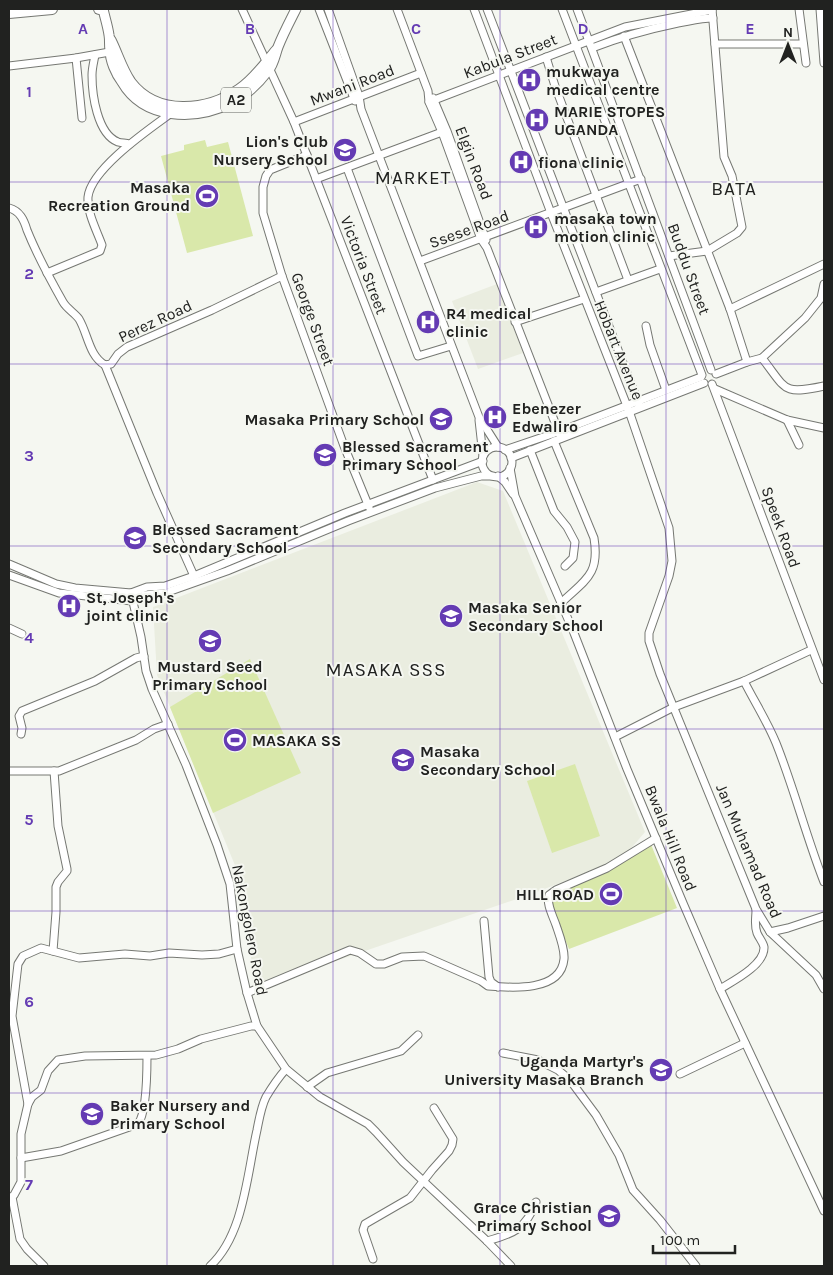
<svg xmlns="http://www.w3.org/2000/svg" width="833" height="1275" viewBox="0 0 833 1275" font-family="Karla,sans-serif">
  <style>
    .built { fill: #eaede0 }
    .green { fill: #d9e8aa }
    .lines { fill: none; stroke-linecap: round; stroke-linejoin: round }
    .minor-casing { stroke: #767873; stroke-width: 9 }
    .major-casing { stroke: #767873; stroke-width: 11 }
    .highway-casing { stroke: #767873; stroke-width: 12 }
    .minor { stroke: #fff; stroke-width: 7 }
    .major { stroke: #fff; stroke-width: 9 }
    .highway { stroke: #fff; stroke-width: 10 }
    .grid { fill: none; stroke: #643bb3; stroke-width: 1; stroke-opacity: 0.55 }
    .labels { text-anchor: middle; dominant-baseline: central; stroke-width: 4; stroke-linejoin: round; paint-order: stroke }
    .shield { fill: #f5f7f1; stroke: #61625f; stroke-width: 1 }
    .shield-label { font-size: 15px; font-weight: bold; fill: #212220 }
    .street-label { font-size: 16px; fill: #212220; stroke: #f5f7f1 }
    .poi-label { font-size: 16px; font-weight: bold; fill: #212220; stroke: #f5f7f1; text-anchor: start }
    .quarter-label { font-size: 19px; letter-spacing: 1px; fill: #212220; stroke: #f5f7f1 }
    .grid-label { font-size: 16px; text-anchor: middle; font-weight: bold; fill: #643bb3; stroke: #f5f7f1; stroke-width: 4; stroke-linejoin: round; paint-order: stroke }
  </style>
  <rect width="100%" height="100%" fill="#f5f7f1"/>
  <g class="built">
    <polygon points="497,284 523,353 478,369 452,301"/>
    <polygon points="477,482 503,491 645,832 627,853 609,864 534,893 254,989 249,935 241,880 157,675 153,607"/>
  </g>
  <g class="green">
    <polygon points="205,140 207,147 228,142 253,236 187,253 161,156 184,150 184,145"/>
    <polygon points="250,659 301,773 213,813 170,707"/>
    <polygon points="575,764 600,836 552,853 527,781"/>
    <polygon points="650,842 677,908 569,949 548,898 554,891"/>
  </g>
  <g class="lines">
    <g class="minor-casing">
      <g id="minor">
        <polyline points="242,9 294,122 433,480"/>
        <polyline points="319,9 355,101"/>
        <polyline points="328,9 359,96 361,109 479,417 498,447"/>
        <polyline points="397,9 428,91 429,102 442,132 481,239 487,248 561,438"/>
        <polyline points="474,9 551,213 629,411 669,528 672,561 669,576 649,633 649,641 660,674 756,909 770,932 816,975 824,989"/>
        <polyline points="487,9 640,407"/>
        <polyline points="562,9 702,375"/>
        <polyline points="577,9 711,370"/>
        <polyline points="799,9 806,63"/>
        <polyline points="820,9 824,63"/>
        <polyline points="624,36 730,309 747,362"/>
        <polyline points="715,44 803,44"/>
        <path d="M592 48C620 37 649 29 678 23 690 21 701 18 713 18"/>
        <path d="M95 55C94 61 92 68 92 75 92 94 97 134 118 142 121 143 126 143 129 144"/>
        <polyline points="546,57 555,86 628,280"/>
        <polyline points="76,58 82,118"/>
        <polyline points="9,66 76,58 115,51"/>
        <polyline points="433,98 447,131 486,240"/>
        <polyline points="429,102 625,27 712,10"/>
        <polyline points="294,122 421,73"/>
        <polyline points="307,155 270,170 266,176 263,187 263,213 282,276 344,446 369,507"/>
        <polyline points="347,168 418,356 451,346"/>
        <polyline points="316,179 442,132"/>
        <path d="M9 208C20 211 24 220 27 230 37 255 50 279 63 302 67 309 75 313 79 319 88 334 89 356 105 365L111 364 118 354 127 347 212 310 282 276"/>
        <polyline points="669,256 707,251 737,233 742,227 732,176 724,157 712,9"/>
        <polyline points="420,261 641,179"/>
        <path d="M47 273 100 251 102 245C97 231 87 213 88 197 91 169 148 130 170 114L171 111"/>
        <polyline points="596,292 660,269"/>
        <polyline points="730,309 824,264"/>
        <polyline points="515,322 584,299"/>
        <polyline points="646,326 650,345 666,390"/>
        <path d="M762 358C787 390 782 395 824 386"/>
        <polyline points="105,365 157,493 194,576"/>
        <polyline points="716,374 747,362 762,358 805,318 821,298 824,284"/>
        <polyline points="712,384 824,680"/>
        <polyline points="715,389 787,420 824,428"/>
        <polyline points="479,420 483,456"/>
        <polyline points="787,420 799,445"/>
        <path d="M554 441 594 538C600 575 585 580 561 603"/>
        <circle cx="497" cy="462" r="15"/>
        <polyline points="505,450 558,432 701,377"/>
        <polyline points="530,450 554,511 567,527 575,542 573,558 565,566"/>
        <polyline points="511,458 704,383"/>
        <polyline points="510,468 515,496 574,633 627,769 683,903 720,989 824,1211"/>
        <polyline points="498,476 505,482 513,494"/>
        <polyline points="9,564 56,584 75,588 131,593 147,587 165,586 194,576 345,513 483,461"/>
        <polyline points="9,575 59,593 132,601 144,595 165,593 227,571 348,521 435,488 481,476 493,476"/>
        <polyline points="131,593 141,637 146,671 152,689 186,765 217,845 230,884 237,949 247,993 257,1026 286,1069 320,1097 368,1124 376,1132 403,1162 487,1241 511,1266"/>
        <polyline points="9,628 22,634"/>
        <path d="M744 681C754 701 767 721 776 743 794 788 806 836 824 882"/>
        <polyline points="21,734 22,728 19,716 22,711 95,681 136,658 144,656"/>
        <polyline points="615,737 674,707 744,681 811,650"/>
        <polyline points="9,771 59,771 136,740 154,729 168,724"/>
        <polyline points="484,921 489,977 491,982 498,987"/>
        <polyline points="770,932 788,928 824,916"/>
        <polyline points="53,951 56,912 56,887 58,882 67,871 67,869 58,826 54,771"/>
        <path d="M720 989C733 981 765 965 764 947 763 942 759 938 757 933 754 925 756 918 756 910"/>
        <path d="M247 993 350 950 360 953 376 964H384L402 957 424 956 481 981 488 986C512 988 561 992 564 959 565 949 559 934 556 925 553 916 546 904 549 895L556 890 607 868 656 838"/>
        <polyline points="503,1053 538,1060 558,1070 570,1080 596,1115 619,1155 633,1190 660,1220 696,1266"/>
        <polyline points="680,1074 745,1043"/>
        <polyline points="307,1087 327,1073 401,1051 418,1035"/>
        <polyline points="28,1104 12,1016 18,964 23,956 41,948 79,958 125,954 150,956 169,953 202,955 219,954 237,949"/>
        <path d="M21 1158 61 1151 138 1124C147 1112 147 1072 147 1056"/>
        <polyline points="12,1197 20,1239 27,1249 44,1266"/>
        <polyline points="9,1199 14,1195 21,1182 21,1134 28,1104 32,1097 41,1090 48,1071 58,1060 85,1056 156,1055 178,1049 201,1039 251,1026 257,1026"/>
        <path d="M487 1241C513 1234 526 1229 536 1202"/>
        <polyline points="373,1259 363,1230 365,1224 410,1198 432,1170 449,1151 452,1145 453,1139 434,1108"/>
        <path d="M210 1266C244 1235 247 1174 257 1130 259 1120 261 1107 266 1097 272 1087 278 1078 286 1069"/>
      </g>
    </g>
    <g class="major-casing">
      <g id="major">
        <path d="M103 9C105 18 108 27 109 35 110 40 109 45 110 50 110 61 116 74 122 82 144 120 195 121 231 103 245 96 258 84 268 71 274 64 275 55 278 47 283 34 290 21 296 9"/>
        <path d="M111 40C118 54 122 69 131 82 157 116 207 111 239 89 254 79 265 63 276 50"/>
      </g>
    </g>
    <g class="highway-casing">
      <g id="highway">
        <polyline points="99,9 103,9"/>
        <polyline points="9,13 52,9"/>
      </g>
    </g>
    <use href="#minor" class="minor"/>
    <use href="#major" class="major"/>
    <use href="#highway" class="highway"/>
  </g>
  <path class="grid" d="M167 9V1266M333 9V1266M500 9V1266M666 9V1266M9 182H824M9 364H824M9 546H824M9 729H824M9 911H824M9 1093H824"/>
  <defs>
    <g id="hospital-disc" transform="scale(1.25)"><circle r="9.5" fill="#643bb3" stroke="#f5f7f1"/><path d="M-5-5h3v3.5h4V-5h3V5h-3V1.5h-4V5h-3Z" fill="#fff"/></g>
    <g id="school-disc" transform="scale(1.25)"><circle r="9.5" fill="#643bb3" stroke="#f5f7f1"/><path d="M0-5L7-2L0 1L-7-2ZM-4 1L0 2.5L4 1V4Q0 6-4 4Z" fill="#fff"/></g>
    <g id="stadium-disc" transform="scale(1.25)"><circle r="9.5" fill="#643bb3" stroke="#f5f7f1"/><path d="M0-5a6.5 5 0 1 0 0 10a6.5 5 0 1 0 0-10ZM-3.5-1.8h7v3.6h-7Z" fill="#fff"/></g>
  </defs>
  <g fill-rule="evenodd">
    <use href="#hospital-disc" x="529" y="80"/>
    <use href="#hospital-disc" x="537" y="120"/>
    <use href="#school-disc" x="345" y="150"/>
    <use href="#hospital-disc" x="521" y="162"/>
    <use href="#stadium-disc" x="207" y="196"/>
    <use href="#hospital-disc" x="536" y="227"/>
    <use href="#hospital-disc" x="428" y="322"/>
    <use href="#hospital-disc" x="495" y="417"/>
    <use href="#school-disc" x="441" y="419"/>
    <use href="#school-disc" x="325" y="455"/>
    <use href="#school-disc" x="135" y="538"/>
    <use href="#hospital-disc" x="69" y="606"/>
    <use href="#school-disc" x="451" y="616"/>
    <use href="#school-disc" x="210" y="641"/>
    <use href="#stadium-disc" x="235" y="740"/>
    <use href="#school-disc" x="403" y="760"/>
    <use href="#stadium-disc" x="611" y="894"/>
    <use href="#school-disc" x="661" y="1070"/>
    <use href="#school-disc" x="92" y="1114"/>
    <use href="#school-disc" x="609" y="1216"/>
  </g>
  <g class="labels">
    <rect class="shield" x="221" y="87.5" width="30" height="25" rx="4"/>
    <g class="shield-label">
      <text x="236" y="100">A2</text>
    </g>
    <g class="street-label">
      <text transform="translate(510 56) rotate(-21)">Kabula Street</text>
      <text transform="translate(352 85) rotate(-21)">Mwani Road</text>
      <text transform="translate(474 163) rotate(69)">Elgin Road</text>
      <text transform="translate(469 229) rotate(-20)">Ssese Road</text>
      <text transform="translate(364 265) rotate(69)">Victoria Street</text>
      <text transform="translate(689 269) rotate(70)">Buddu Street</text>
      <text transform="translate(313 319) rotate(70)">George Street</text>
      <text transform="translate(155 321) rotate(-25)">Perez Road</text>
      <text transform="translate(619 350) rotate(68)">Hobart Avenue</text>
      <text transform="translate(781 527) rotate(70)">Speek Road</text>
      <text transform="translate(671 838) rotate(68)">Bwala Hill Road</text>
      <text transform="translate(749 851) rotate(67)">Jan Muhamad Road</text>
      <text transform="translate(250 930) rotate(79)">Nakongolero Road</text>
    </g>
    <g class="poi-label">
      <text x="546" y="71">mukwaya<tspan x="546" dy="18">medical centre</tspan></text>
      <text x="554" y="111">MARIE STOPES<tspan x="554" dy="18">UGANDA</tspan></text>
      <text x="328" y="141" text-anchor="end">Lion's Club<tspan x="328" dy="18">Nursery School</tspan></text>
      <text x="538" y="162">fiona clinic</text>
      <text x="190" y="187" text-anchor="end">Masaka<tspan x="190" dy="18">Recreation Ground</tspan></text>
      <text x="554" y="218">masaka town<tspan x="554" dy="18">motion clinic</tspan></text>
      <text x="446" y="313">R4 medical<tspan x="446" dy="18">clinic</tspan></text>
      <text x="512" y="408">Ebenezer<tspan x="512" dy="18">Edwaliro</tspan></text>
      <text x="424" y="419" text-anchor="end">Masaka Primary School</text>
      <text x="342" y="446">Blessed Sacrament<tspan x="342" dy="18">Primary School</tspan></text>
      <text x="152" y="529">Blessed Sacrament<tspan x="152" dy="18">Secondary School</tspan></text>
      <text x="86" y="597">St, Joseph's<tspan x="86" dy="18">joint clinic</tspan></text>
      <text x="468" y="607">Masaka Senior<tspan x="468" dy="18">Secondary School</tspan></text>
      <text x="210" y="666" text-anchor="middle">Mustard Seed<tspan x="210" dy="18">Primary School</tspan></text>
      <text x="252" y="740">MASAKA SS</text>
      <text x="420" y="751">Masaka<tspan x="420" dy="18">Secondary School</tspan></text>
      <text x="594" y="894" text-anchor="end">HILL ROAD</text>
      <text x="644" y="1061" text-anchor="end">Uganda Martyr's<tspan x="644" dy="18">University Masaka Branch</tspan></text>
      <text x="110" y="1105">Baker Nursery and<tspan x="110" dy="18">Primary School</tspan></text>
      <text x="592" y="1207" text-anchor="end">Grace Christian<tspan x="592" dy="18">Primary School</tspan></text>
    </g>
    <g class="quarter-label">
      <text x="413" y="178">MARKET</text>
      <text x="734" y="189">BATA</text>
      <text x="386" y="670">MASAKA SSS</text>
    </g>
  </g>
  <g class="grid-label">
    <text x="83" y="34">A</text>
    <text x="250" y="34">B</text>
    <text x="416" y="34">C</text>
    <text x="583" y="34">D</text>
    <text x="750" y="34">E</text>
    <text x="29" y="97">1</text>
    <text x="29" y="279">2</text>
    <text x="29" y="461">3</text>
    <text x="29" y="643">4</text>
    <text x="29" y="825">5</text>
    <text x="29" y="1007">6</text>
    <text x="29" y="1190">7</text>
  </g>
  <rect width="833" height="1275" fill="none" stroke="#212220" stroke-width="20"/>
  <g transform="translate(788 45)" stroke="#f5f7f1" stroke-width="4" paint-order="stroke">
  <path d="M0-4L9 19L0 12L-9 19Z" fill="#212220"/>
  <text y="-8" font-size="14" font-weight="bold" text-anchor="middle" fill="#212220">N</text>
  </g>
  <path d="M653 1245v8h82v-8" fill="none" stroke="#212220" stroke-width="2.5"/>
  <text x="660" y="1245" font-size="15" fill="#212220" stroke="#f5f7f1" stroke-width="4" paint-order="stroke">100 m</text>
</svg>
